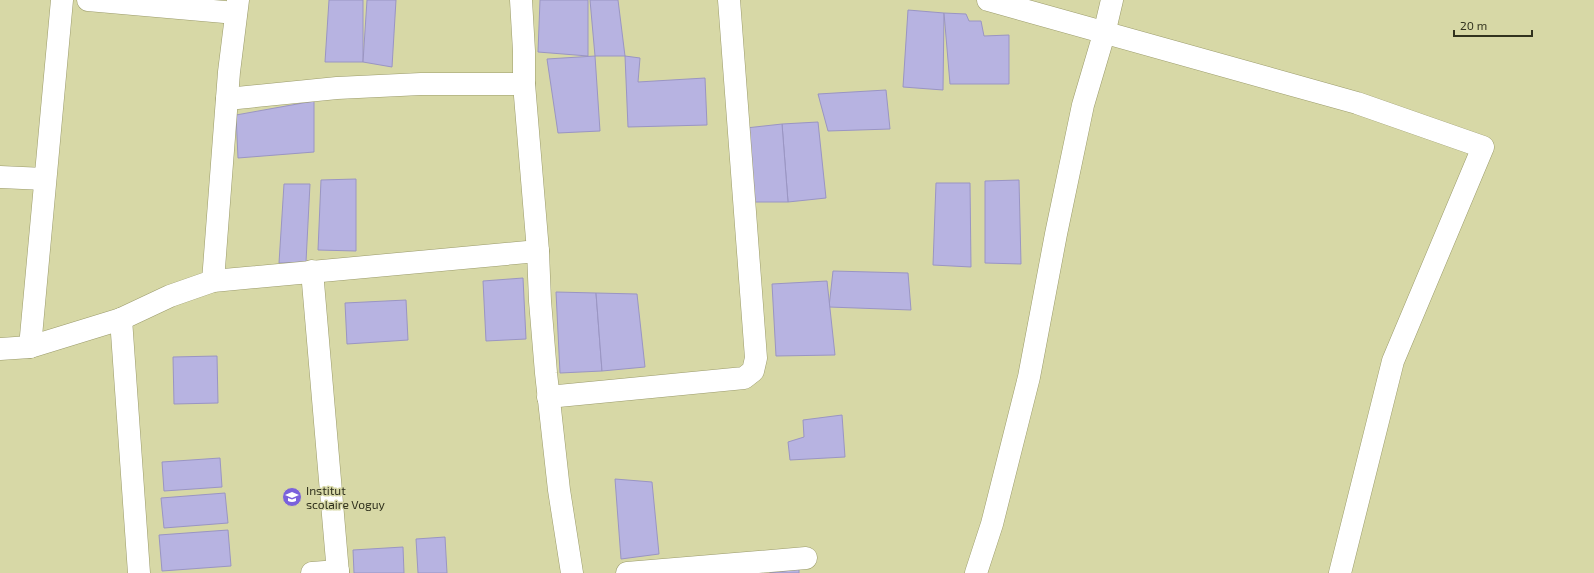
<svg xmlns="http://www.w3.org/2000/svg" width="1594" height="573" viewBox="0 0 1594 573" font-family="'Exo 2',sans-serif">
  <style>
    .building { fill: #b7b3e1; stroke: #9a95c3 }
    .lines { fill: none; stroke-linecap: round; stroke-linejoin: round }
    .minor-casing { stroke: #9b9b6b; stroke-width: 23 }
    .minor { stroke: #fff; stroke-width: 22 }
    .labels { text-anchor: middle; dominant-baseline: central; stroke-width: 3; stroke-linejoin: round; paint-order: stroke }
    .poi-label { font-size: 12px; fill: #31321e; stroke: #d7d8a6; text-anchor: start }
  </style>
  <rect width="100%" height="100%" fill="#d7d8a6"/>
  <g class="building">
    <polygon points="329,0 363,0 363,62 325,62"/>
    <polygon points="367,0 396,0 392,67 363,62"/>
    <polygon points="540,0 588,0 588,56 538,52"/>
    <polygon points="590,0 618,0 625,56 595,56"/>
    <polygon points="908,10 944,13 943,90 903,87"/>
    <polygon points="944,13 966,14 969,21 981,21 984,36 1009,35 1009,84 950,84"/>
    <polygon points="595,56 600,131 558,133 547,59"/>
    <polygon points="625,56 640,58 638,82 705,78 707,125 628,127"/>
    <polygon points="886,90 890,129 828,131 818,94"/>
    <polygon points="314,101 314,152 238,158 236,115"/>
    <polygon points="818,122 826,198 788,202 782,124"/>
    <polygon points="782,124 788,202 751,202 746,128"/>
    <polygon points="356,179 356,251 318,250 321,180"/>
    <polygon points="1019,180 1021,264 985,263 985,181"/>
    <polygon points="936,183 970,183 971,267 933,265"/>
    <polygon points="284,184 310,184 306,262 279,263"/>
    <polygon points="833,271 908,273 911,310 829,307"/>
    <polygon points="523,278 526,339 486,341 483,281"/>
    <polygon points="827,281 835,355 776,356 772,284"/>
    <polygon points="556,292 596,293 602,371 560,373"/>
    <polygon points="596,293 637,294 645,367 602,371"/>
    <polygon points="406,300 408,340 347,344 345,303"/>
    <polygon points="217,356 218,403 174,404 173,357"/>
    <polygon points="842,415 845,457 790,460 788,442 804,437 803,420"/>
    <polygon points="220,458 222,487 164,491 162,462"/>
    <polygon points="615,479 652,482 659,554 621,559"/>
    <polygon points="225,493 228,523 164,528 161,498"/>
    <polygon points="228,530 231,566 162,571 159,535"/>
    <polygon points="445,537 447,573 418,573 416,539"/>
    <polygon points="403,547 404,573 354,573 353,550"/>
    <polygon points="799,569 799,573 769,573"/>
  </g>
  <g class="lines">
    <g class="minor-casing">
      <g id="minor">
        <polyline points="88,0 236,13"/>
        <polyline points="521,0 524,51 524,84 538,251 540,301 546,373 559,490 572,573"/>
        <polyline points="988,0 1357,103 1483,147 1393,361 1340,573"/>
        <polyline points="227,99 337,88 421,84 524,84"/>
        <polyline points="0,177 45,179"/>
        <polyline points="312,271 338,573"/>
        <polyline points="213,281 229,72 238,0"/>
        <polyline points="121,319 139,573"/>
        <polyline points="30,347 62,0"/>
        <polyline points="0,349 30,347 121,319 170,296 213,281 538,251"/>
        <polyline points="548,397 744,378 753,371 756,358 729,0"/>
        <polyline points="312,573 338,571"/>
        <polyline points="627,573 806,558"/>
        <polyline points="976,573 992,524 1029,377 1056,234 1083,105 1104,34 1112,0"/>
      </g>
    </g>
    <use href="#minor" class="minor"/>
  </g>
  <defs>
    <g id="school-disc" transform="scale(1)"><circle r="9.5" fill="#7a61dc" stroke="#d7d8a6"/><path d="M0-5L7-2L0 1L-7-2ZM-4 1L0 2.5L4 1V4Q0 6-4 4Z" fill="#fff"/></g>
  </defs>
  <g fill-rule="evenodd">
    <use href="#school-disc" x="292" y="497"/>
  </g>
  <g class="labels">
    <g class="poi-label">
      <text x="306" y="490">Institut<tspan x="306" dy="14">scolaire Voguy</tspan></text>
    </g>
  </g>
  <path d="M1454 30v6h78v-6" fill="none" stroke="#31321e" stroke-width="2"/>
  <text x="1460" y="30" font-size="12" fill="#31321e" stroke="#d7d8a6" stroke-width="3" paint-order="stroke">20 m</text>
</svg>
